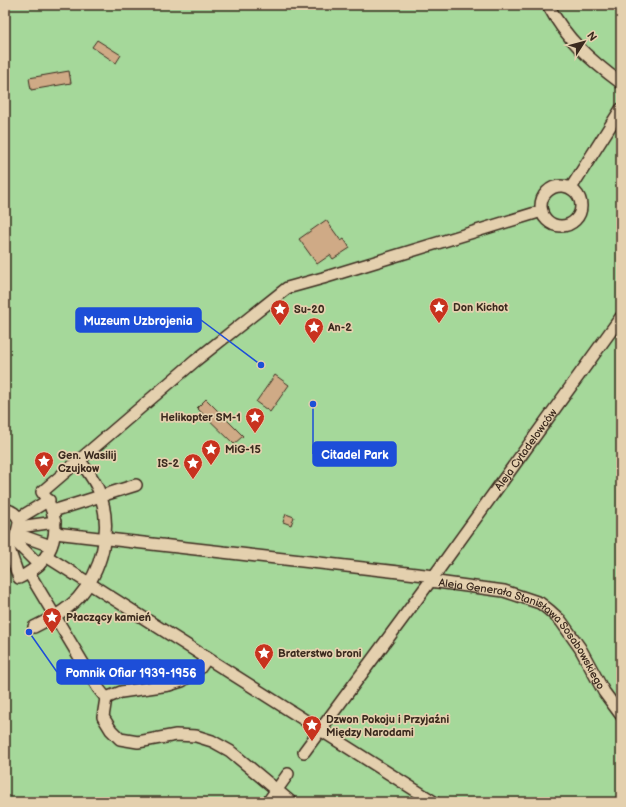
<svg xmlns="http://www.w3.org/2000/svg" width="626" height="807" viewBox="0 0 626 807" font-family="'Balsamiq Sans',sans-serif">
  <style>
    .green { fill: #a5d89a; stroke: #70815c }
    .building { fill: #cfaa86; stroke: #3b2a1e }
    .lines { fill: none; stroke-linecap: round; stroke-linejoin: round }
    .minor-casing { stroke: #3b2a1e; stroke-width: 14 }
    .minor { stroke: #e4d0ae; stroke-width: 11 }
    .labels { text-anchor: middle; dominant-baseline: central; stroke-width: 3.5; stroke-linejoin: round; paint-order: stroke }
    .poi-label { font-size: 11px; font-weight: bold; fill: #3b2a1e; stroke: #e4d0ae; text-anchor: start }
    .street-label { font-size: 11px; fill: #3b2a1e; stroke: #e4d0ae }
    .leader { fill: none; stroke: #1d4ed8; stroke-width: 1.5 }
    .callout-dot { fill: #1d4ed8; stroke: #e4d0ae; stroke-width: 1.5 }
    .callout { fill: #1d4ed8; stroke: #1d4ed8; stroke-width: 1.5 }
    .callout-label { font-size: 12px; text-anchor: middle; font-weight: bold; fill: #fff }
  </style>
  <rect width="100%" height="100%" fill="#e4d0ae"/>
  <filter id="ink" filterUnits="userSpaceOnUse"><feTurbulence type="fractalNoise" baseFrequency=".025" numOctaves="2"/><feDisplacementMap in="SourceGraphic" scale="8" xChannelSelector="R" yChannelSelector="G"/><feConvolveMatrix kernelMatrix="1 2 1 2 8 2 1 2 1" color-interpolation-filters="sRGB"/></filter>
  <g filter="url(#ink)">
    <rect class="green" x="5" y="5" width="616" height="797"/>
    <g class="building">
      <polygon points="97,40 121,55 116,63 92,47"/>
      <polygon points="69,71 71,83 31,90 29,78"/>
      <polygon points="326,220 341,241 344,239 350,248 333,259 330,255 317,264 299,239"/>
      <polygon points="275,375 289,385 270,412 256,402"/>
      <polygon points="206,399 243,436 234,444 197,408"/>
      <polygon points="286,514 294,517 291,525 283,522"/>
    </g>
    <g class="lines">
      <g class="minor-casing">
        <g id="minor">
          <path d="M548 5C566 39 590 60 621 83"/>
          <circle cx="561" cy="206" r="20"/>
          <polyline points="571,188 621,109"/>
          <path d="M5 509C24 515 20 524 14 540L5 542"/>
          <polyline points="53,511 136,485"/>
          <polyline points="19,518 49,500"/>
          <polyline points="19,527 55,522"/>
          <polyline points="55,533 434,576"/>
          <polyline points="17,534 51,546"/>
          <polyline points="14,540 39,565"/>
          <path d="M7 543 19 578C55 561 66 525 42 492L195 361 287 288 323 278 542 211"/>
          <polyline points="46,556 434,802"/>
          <polyline points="29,573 98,688 106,698 103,717 111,730 120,739 138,742 176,735 196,736 212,741 230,751 291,802"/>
          <path id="s1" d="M430 581 504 591 540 603 549 610 561 621 580 648 604 692 621 715"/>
          <path d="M34 627C50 619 66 611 78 598 102 571 112 531 101 497 97 483 88 471 79 460"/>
          <polyline points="106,698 121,692 169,685 182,681 200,668 207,658"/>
          <path id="s2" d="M304 752 434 576 621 317"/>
          <polyline points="268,802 288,774"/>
        </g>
      </g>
      <use href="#minor" class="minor"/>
    </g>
  </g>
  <defs>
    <g id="sight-pin" transform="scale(1)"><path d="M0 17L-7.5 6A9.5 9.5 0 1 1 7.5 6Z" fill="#c8321e" stroke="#e4d0ae"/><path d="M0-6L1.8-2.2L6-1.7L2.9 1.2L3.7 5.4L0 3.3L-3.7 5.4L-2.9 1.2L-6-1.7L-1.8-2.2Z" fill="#fff"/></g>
  </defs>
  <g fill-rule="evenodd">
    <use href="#sight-pin" x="439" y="307"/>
    <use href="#sight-pin" x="280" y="309"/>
    <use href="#sight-pin" x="314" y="327"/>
    <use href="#sight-pin" x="255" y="417"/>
    <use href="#sight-pin" x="211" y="449"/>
    <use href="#sight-pin" x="44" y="461"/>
    <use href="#sight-pin" x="193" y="463"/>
    <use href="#sight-pin" x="52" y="617"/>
    <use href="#sight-pin" x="264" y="653"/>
    <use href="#sight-pin" x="312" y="725"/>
  </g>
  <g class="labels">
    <g class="poi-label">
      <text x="453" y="307">Don Kichot</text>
      <text x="294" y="309">Su-20</text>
      <text x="328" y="327">An-2</text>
      <text x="241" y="417" text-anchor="end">Helikopter SM-1</text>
      <text x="225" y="449">MiG-15</text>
      <text x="58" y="455">Gen. Wasilij<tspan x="58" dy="13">Czujkow</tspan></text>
      <text x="179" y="463" text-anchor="end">IS-2</text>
      <text x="66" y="617">Płaczący kamień</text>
      <text x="278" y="653">Braterstwo broni</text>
      <text x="326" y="719">Dzwon Pokoju i Przyjaźni<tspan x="326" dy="13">Między Narodami</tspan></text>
    </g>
    <g class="street-label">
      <text stroke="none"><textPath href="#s2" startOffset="375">Aleja Cytadelowców</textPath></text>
      <text stroke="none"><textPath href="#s1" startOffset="114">Aleja Generała Stanisława Sosabowskiego</textPath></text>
    </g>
  </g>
  <path class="leader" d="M261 365L201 320M313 404L313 454M29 632L57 672"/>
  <g class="callout-dot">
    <circle cx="261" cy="365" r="4"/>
    <circle cx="313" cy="404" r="4"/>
    <circle cx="29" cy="632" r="4"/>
  </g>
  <g class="callout">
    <rect x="76" y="308" width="125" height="24" rx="4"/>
    <rect x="313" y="442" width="83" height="24" rx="4"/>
    <rect x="57" y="660" width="147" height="24" rx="4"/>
  </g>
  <g class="callout-label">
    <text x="138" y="325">Muzeum Uzbrojenia</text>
    <text x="355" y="459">Citadel Park</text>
    <text x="131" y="677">Pomnik Ofiar 1939-1956</text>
  </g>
  <rect width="626" height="807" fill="none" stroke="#e4d0ae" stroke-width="20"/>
  <rect x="10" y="10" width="606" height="787" fill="none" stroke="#3b2a1e" stroke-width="1.5" filter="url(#ink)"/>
  <g transform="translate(584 42) rotate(54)" stroke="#e4d0ae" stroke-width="3" paint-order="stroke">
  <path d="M0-3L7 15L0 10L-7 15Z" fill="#3b2a1e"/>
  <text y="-6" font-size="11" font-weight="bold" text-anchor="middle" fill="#3b2a1e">N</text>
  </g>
</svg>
